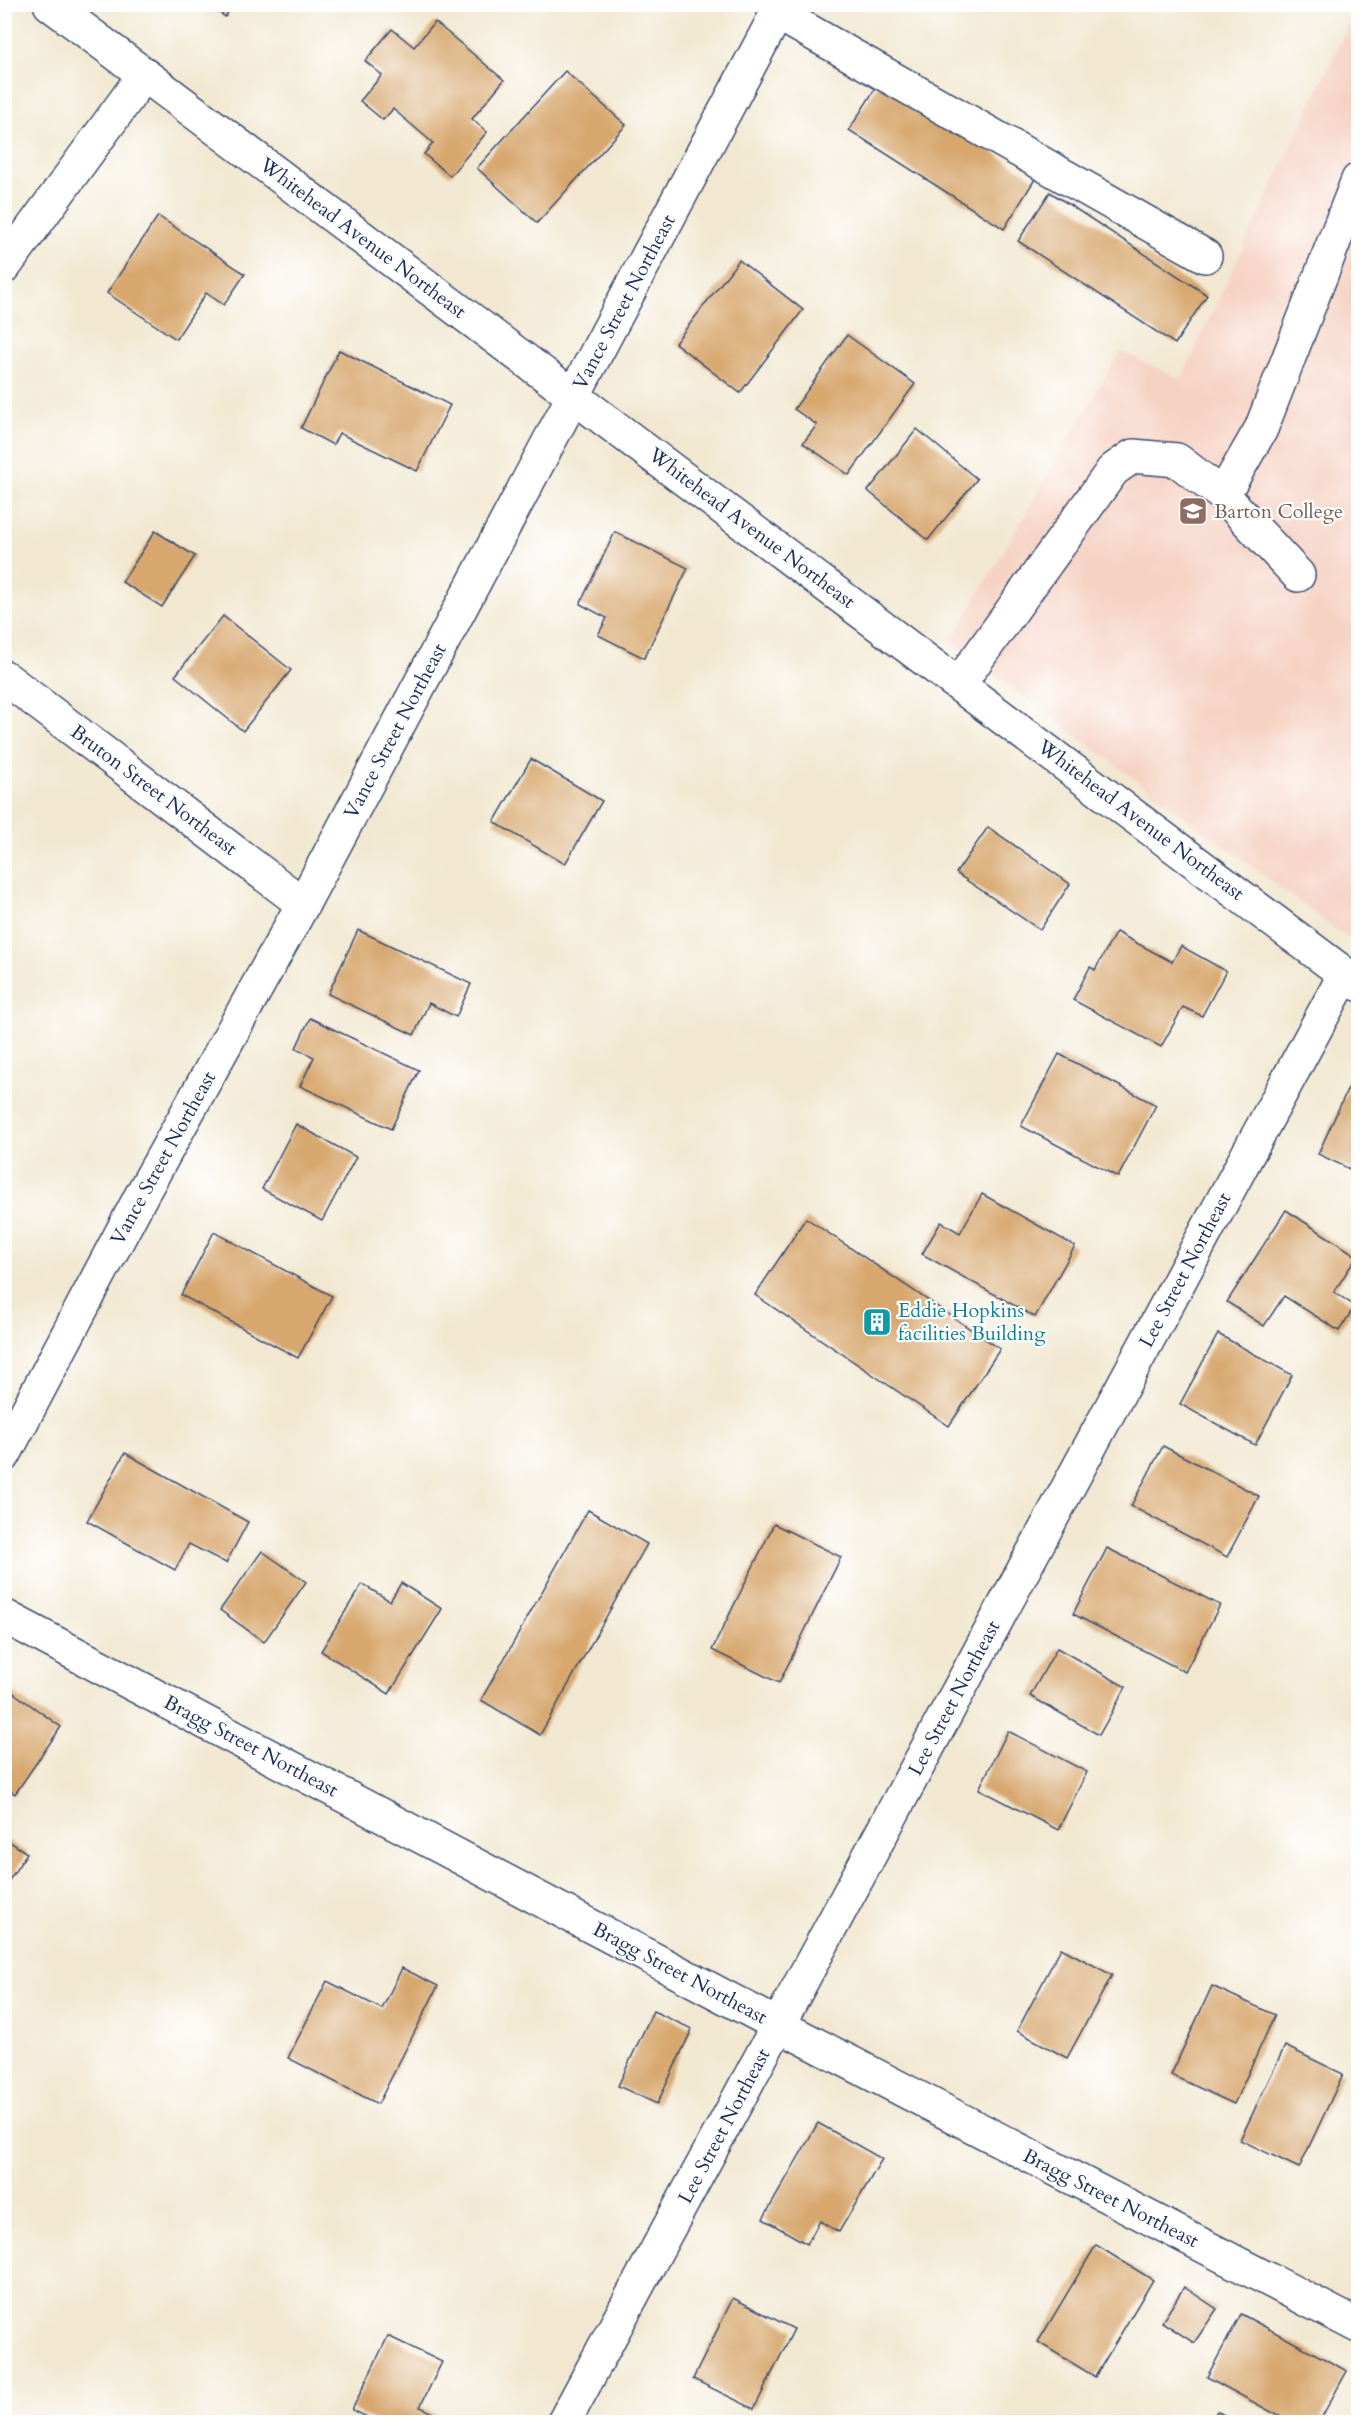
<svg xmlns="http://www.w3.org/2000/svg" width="1363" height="2427" viewBox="0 0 1363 2427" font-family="Cardo,serif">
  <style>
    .built { fill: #f6d2c3 }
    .building { fill: #d7a76e }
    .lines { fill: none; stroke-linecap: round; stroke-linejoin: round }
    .minor-casing { stroke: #3b4b6f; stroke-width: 36 }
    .minor { stroke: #fff; stroke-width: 33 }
    .labels { text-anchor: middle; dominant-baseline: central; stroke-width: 4.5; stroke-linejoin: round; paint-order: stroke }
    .street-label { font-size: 20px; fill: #1b2f5e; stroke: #fff }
    .education-label { font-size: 20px; fill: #785e54; stroke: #fff; text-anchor: start }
    .culture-label { font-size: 20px; fill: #0d838f; stroke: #fff; text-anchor: start }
  </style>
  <rect width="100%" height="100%" fill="#fff"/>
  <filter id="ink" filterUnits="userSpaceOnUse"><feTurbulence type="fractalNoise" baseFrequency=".0167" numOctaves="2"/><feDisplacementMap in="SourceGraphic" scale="12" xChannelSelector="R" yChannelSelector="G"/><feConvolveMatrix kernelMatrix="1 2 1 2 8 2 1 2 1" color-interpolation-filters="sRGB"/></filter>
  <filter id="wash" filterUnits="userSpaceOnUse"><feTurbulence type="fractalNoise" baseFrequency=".008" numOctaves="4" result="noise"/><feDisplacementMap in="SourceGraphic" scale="24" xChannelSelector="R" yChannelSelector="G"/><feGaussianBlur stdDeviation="1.35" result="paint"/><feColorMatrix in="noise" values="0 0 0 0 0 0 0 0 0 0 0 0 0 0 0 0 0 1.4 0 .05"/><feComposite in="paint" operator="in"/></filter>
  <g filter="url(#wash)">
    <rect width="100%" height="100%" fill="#f2e8d1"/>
    <polygon class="built" points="1358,5 1358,946 951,642 1120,351 1181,379"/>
    <g id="blocks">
      <g class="building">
        <polygon points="209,4 234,4 225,17"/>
        <polygon points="979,4 996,4 991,12"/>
        <polygon points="435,22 504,80 472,119 487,132 450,176 424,154 433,143 393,109 383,120 360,101 382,75 365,61 392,29 414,47"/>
        <polygon points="565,71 626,125 537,223 477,168"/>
        <polygon points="880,81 1035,179 1004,229 849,130"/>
        <polygon points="1050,192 1207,295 1175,344 1018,241"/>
        <polygon points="158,216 245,274 224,305 206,293 176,339 107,293"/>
        <polygon points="739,260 803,310 740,393 675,343"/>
        <polygon points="847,335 915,384 849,475 803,443 817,425 794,409"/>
        <polygon points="339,350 450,405 417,471 339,433 333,445 301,428"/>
        <polygon points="917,429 977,479 928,540 868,491"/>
        <polygon points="155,531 195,556 162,607 122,582"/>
        <polygon points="615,532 688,568 644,658 598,635 607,618 580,604"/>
        <polygon points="223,616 291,670 243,731 175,676"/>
        <polygon points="531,759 602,801 565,864 494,822"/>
        <polygon points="988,827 1070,884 1040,930 956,873"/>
        <polygon points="358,930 471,984 456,1017 429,1003 414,1035 328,994"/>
        <polygon points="1116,932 1172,962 1181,946 1226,971 1202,1016 1183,1007 1161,1047 1073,1000 1090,967 1095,970"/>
        <polygon points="310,1018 419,1070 391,1129 300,1086 314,1057 296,1048"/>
        <polygon points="1059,1054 1156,1105 1118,1177 1021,1126"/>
        <polygon points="1350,1084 1358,1088 1358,1173 1318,1154"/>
        <polygon points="296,1124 356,1157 322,1221 262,1189"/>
        <polygon points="982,1194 1075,1246 1035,1317 922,1254 941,1222 960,1233"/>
        <polygon points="1286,1210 1357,1256 1334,1292 1355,1306 1339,1331 1284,1296 1264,1326 1227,1302"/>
        <polygon points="806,1218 1000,1349 949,1426 755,1295"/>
        <polygon points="214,1232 332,1296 298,1358 181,1295"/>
        <polygon points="1218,1334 1292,1375 1255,1445 1180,1404"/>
        <polygon points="1163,1446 1259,1496 1227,1557 1131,1506"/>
        <polygon points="125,1453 248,1522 226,1563 189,1544 175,1570 87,1521"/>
        <polygon points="588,1510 647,1544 540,1735 481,1700"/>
        <polygon points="774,1524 841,1557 779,1683 712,1650"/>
        <polygon points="1107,1548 1220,1605 1185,1672 1073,1614"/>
        <polygon points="262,1551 306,1582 264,1642 220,1610"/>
        <polygon points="401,1583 442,1609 389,1694 321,1651 362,1584 390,1601"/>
        <polygon points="1057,1648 1126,1687 1099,1735 1030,1696"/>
        <polygon points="4,1686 61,1727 15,1794 4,1787"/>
        <polygon points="1008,1731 1087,1772 1058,1830 979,1789"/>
        <polygon points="4,1838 27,1853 4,1888"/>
        <polygon points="1061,1948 1112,1975 1067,2058 1017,2031"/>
        <polygon points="402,1968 438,1986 378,2104 288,2058 327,1981 382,2009"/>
        <polygon points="1212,1986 1275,2015 1234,2104 1171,2075"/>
        <polygon points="653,2011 692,2029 657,2104 618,2086"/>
        <polygon points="1285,2046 1343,2074 1299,2168 1240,2140"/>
        <polygon points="818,2123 882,2159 839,2232 820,2221 807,2244 763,2219"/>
        <polygon points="1096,2245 1153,2280 1095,2377 1038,2342"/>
        <polygon points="1184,2287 1217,2309 1194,2343 1162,2322"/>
        <polygon points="733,2298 794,2329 754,2409 693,2379"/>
        <polygon points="1241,2314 1347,2371 1319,2422 1290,2422 1207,2377"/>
        <polygon points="388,2336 442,2362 420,2407 447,2419 446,2422 378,2422 352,2410"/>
        <polygon points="1217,2411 1236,2422 1210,2422"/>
      </g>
    </g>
  </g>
  <g filter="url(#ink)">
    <use href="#blocks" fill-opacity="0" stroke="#3b4b6f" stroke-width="1.5"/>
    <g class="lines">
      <g class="minor-casing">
        <g id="minor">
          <polyline points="50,4 1358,984"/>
          <polyline points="777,13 1205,256"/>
          <polyline points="4,267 144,75"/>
          <polyline points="1223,495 1261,429 1358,180"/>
          <polyline points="4,677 303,904"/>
          <polyline points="959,684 1113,470 1133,456 1177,460 1223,495 1298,575"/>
          <polyline points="4,1455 141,1196 303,904 782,4"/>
          <polyline points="4,1616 778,2025 1358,2326"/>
          <polyline points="564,2422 1345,974"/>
        </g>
      </g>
      <use href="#minor" class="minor"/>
    </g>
  </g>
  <defs>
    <g id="university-square" transform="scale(1.5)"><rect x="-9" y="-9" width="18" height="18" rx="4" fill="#8d6e63" stroke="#fff"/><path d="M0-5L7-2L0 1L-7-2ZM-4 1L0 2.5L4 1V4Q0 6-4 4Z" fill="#fff"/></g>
    <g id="building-square" transform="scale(1.5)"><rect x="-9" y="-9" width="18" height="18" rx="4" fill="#0f9aa8" stroke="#fff"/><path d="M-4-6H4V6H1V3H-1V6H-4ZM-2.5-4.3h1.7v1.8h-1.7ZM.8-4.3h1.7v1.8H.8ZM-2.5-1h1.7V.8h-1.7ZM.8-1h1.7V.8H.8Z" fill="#fff"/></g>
  </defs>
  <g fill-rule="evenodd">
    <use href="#university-square" x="1193" y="511"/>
    <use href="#building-square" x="877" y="1322"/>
  </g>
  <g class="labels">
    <g class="street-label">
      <text transform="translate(363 238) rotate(37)">Whitehead Avenue Northeast</text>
      <text transform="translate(624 302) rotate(-62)">Vance Street Northeast</text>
      <text transform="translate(752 528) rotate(37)">Whitehead Avenue Northeast</text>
      <text transform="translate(395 731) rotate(-62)">Vance Street Northeast</text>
      <text transform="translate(154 790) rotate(37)">Bruton Street Northeast</text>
      <text transform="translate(1141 820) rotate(37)">Whitehead Avenue Northeast</text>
      <text transform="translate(163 1158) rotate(-61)">Vance Street Northeast</text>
      <text transform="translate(1185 1270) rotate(-62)">Lee Street Northeast</text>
      <text transform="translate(954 1698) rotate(-62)">Lee Street Northeast</text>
      <text transform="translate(251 1746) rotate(28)">Bragg Street Northeast</text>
      <text transform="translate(680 1973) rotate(28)">Bragg Street Northeast</text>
      <text transform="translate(724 2126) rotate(-62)">Lee Street Northeast</text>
      <text transform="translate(1111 2198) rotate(27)">Bragg Street Northeast</text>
    </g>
    <g class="education-label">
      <text x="1214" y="511">Barton College</text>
    </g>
    <g class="culture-label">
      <text x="898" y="1310">Eddie Hopkins<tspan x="898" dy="23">facilities Building</tspan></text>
    </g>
  </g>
  <rect width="1363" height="2427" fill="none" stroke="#fff" stroke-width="24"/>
</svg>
